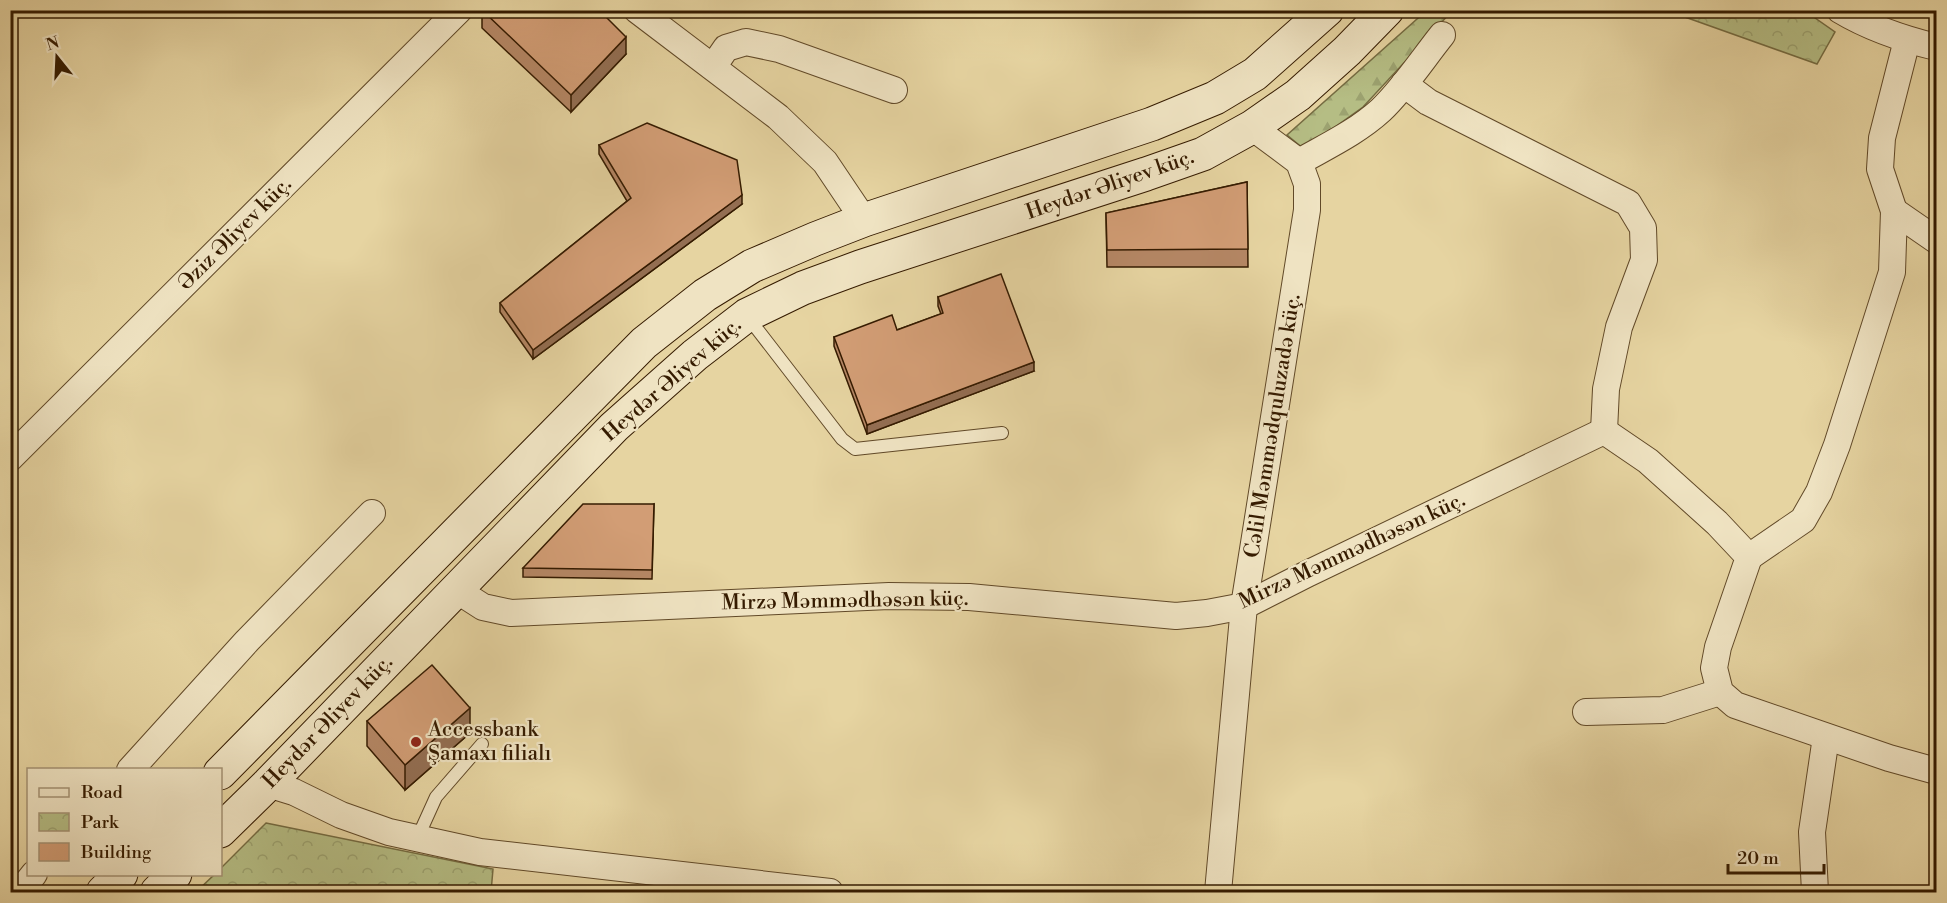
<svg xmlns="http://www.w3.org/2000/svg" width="1947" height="903" viewBox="0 0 1947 903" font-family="'Libre Bodoni',serif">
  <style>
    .forest { fill: url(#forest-firs); stroke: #756c42; stroke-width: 1.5 }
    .park { fill: url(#park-crowns); stroke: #756c42; stroke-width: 1.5 }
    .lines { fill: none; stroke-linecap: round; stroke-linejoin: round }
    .lane-casing { stroke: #614928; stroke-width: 14 }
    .street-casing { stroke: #614928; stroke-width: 28 }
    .secondary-casing { stroke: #351b00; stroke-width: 35 }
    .lane { stroke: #efe3c2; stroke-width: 12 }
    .street { stroke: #efe3c2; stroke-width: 26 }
    .secondary { stroke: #efe3c2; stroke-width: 33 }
    .wall { fill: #b58765; stroke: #351b00; stroke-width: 1.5 }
    .shaded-wall { fill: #936e52; stroke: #351b00; stroke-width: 1.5 }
    .building { fill: #d29d75; stroke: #351b00; stroke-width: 1.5 }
    .poi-dot { fill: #8f2418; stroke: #efe3c2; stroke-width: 2 }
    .labels { text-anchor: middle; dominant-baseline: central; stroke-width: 4.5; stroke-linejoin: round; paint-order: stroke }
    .street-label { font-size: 21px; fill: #351b00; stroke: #efe3c2 }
    .poi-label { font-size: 21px; fill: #351b00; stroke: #efe3c2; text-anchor: start }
  </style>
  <defs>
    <pattern id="forest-firs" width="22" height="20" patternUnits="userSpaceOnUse" patternTransform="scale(1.5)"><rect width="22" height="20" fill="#b5bd84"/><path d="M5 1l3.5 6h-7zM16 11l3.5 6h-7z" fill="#9ca270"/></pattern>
    <pattern id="park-crowns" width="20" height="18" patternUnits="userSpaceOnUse" patternTransform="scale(1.5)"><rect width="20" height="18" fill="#b5bd84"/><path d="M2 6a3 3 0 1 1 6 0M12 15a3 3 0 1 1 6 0" fill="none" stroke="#9ca270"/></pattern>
  </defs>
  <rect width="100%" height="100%" fill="#e6d4a1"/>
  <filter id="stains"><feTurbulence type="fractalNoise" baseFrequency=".00333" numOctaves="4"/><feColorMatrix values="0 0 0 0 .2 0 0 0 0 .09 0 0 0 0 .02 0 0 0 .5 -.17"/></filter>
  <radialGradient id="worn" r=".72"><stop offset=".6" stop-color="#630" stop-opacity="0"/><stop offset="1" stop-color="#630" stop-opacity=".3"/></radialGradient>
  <polygon class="forest" points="1426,11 1452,11 1363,107 1304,149 1287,135"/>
  <g class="park">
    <polygon points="1668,11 1805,11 1835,32 1817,64"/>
    <polygon points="266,823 493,869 491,892 196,892 214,875 220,874 221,868"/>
  </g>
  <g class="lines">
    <g class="lane-casing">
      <g id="lane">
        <polyline points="747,316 842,439 855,449 1002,433"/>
        <polyline points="417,839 436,797 482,744"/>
      </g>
    </g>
    <g class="street-casing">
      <g id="street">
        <polyline points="637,10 778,117 825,162 864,220"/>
        <path d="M1840 10C1870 28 1903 39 1936 47"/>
        <polyline points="713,67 726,48 746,42 779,49 894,90"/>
        <polyline points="1404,84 1428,102 1628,203 1643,228 1644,260 1619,327 1606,389 1604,431"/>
        <path d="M1299 162C1327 146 1357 132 1381 110 1404 88 1422 60 1442 35"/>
        <polyline points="1894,211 1936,240"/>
        <polyline points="10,458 459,10"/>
        <polyline points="1749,557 1803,520 1819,492 1837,445 1892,272 1894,211 1880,169 1882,138 1907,40"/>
        <polyline points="455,589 483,607 511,613 889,596 969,597 1176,616 1207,613 1244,606 1307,574 1604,431 1648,461 1717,523 1749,557 1718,647 1714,668 1720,692 1735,705 1889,758 1936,771"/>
        <polyline points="1586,712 1663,710 1720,692"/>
        <polyline points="130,770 247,641 372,513"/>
        <polyline points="268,784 294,792 341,815 389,832 480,852 830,892"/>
        <polyline points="10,891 26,884 34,874"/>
        <polyline points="1218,892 1244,606 1307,210 1307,184 1299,162 1252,127"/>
        <polyline points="1815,892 1812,832 1826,737"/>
      </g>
    </g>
    <g class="secondary-casing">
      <g id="secondary">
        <polyline points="220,773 644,343 705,295 752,266 815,239 864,220 1152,124 1215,98 1255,74 1327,10"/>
        <polyline points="220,831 268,784 614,427 695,355 747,315 803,288 860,267 1146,174 1203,154 1252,127 1298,95 1347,51 1387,10"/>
        <polyline points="103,892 121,874"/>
        <polyline points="157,892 175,874"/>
      </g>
    </g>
    <use href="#lane" class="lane"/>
    <use href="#street" class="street"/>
    <use href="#secondary" class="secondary"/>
  </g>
  <g class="wall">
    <polygon points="482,11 626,54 571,112 482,28"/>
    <polygon points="599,145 742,204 533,359 500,312 500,303 627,201 599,154"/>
    <polygon points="1247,182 1248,267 1107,267 1106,213"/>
    <polygon points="938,297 1034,371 867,434 834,346 834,337 897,330 941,314 938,306"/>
    <polygon points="654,504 652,579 523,577 523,568"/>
    <polygon points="367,721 470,733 405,790 367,746"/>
  </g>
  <g class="shaded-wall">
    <polygon points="626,37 626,54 571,112 571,95"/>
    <polygon points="742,195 742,204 533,359 533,350"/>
    <polygon points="1034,362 1034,371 867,434 867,425"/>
    <polygon points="470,708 470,733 405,790 405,765"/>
  </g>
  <g class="building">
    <polygon points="482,10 599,10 626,37 571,95"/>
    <polygon points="647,123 737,160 742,195 533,350 500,303 631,198 599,145"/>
    <polygon points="1247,182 1248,249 1107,250 1106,213"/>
    <polygon points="1001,274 1034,362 867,425 834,337 892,315 897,330 943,313 938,297"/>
    <polygon points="583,504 654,504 652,570 523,568"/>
    <polygon points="432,665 470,708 405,765 367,721"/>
  </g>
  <circle class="poi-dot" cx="416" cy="742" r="6"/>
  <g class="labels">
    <g class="street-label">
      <text transform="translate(1110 185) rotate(-19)">Heydər Əliyev küç.</text>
      <text transform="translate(235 234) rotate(-45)">Əziz Əliyev küç.</text>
      <text transform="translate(672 380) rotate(-41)">Heydər Əliyev küç.</text>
      <text transform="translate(1273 426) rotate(-81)">Cəlil Məmmədquluzadə küç.</text>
      <text transform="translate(1352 551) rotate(-25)">Mirzə Məmmədhəsən küç.</text>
      <text transform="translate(845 601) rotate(-1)">Mirzə Məmmədhəsən küç.</text>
      <text transform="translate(328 722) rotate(-46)">Heydər Əliyev küç.</text>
    </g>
    <g class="poi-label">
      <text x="428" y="730">Accessbank<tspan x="428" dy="24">Şamaxı filialı</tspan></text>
    </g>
  </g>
  <rect width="1947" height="903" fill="none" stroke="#e6d4a1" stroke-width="36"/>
  <rect x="12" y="12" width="1923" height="879" fill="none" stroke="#351b00" stroke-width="3"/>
  <rect x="18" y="18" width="1911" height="867" fill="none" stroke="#351b00" stroke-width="1.5"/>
  <rect x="27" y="768" width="195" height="108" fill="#efe3c2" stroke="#a59374" stroke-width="1.5"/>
  <rect x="39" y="788" width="30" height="9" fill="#efe3c2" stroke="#a59374" stroke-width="1.5"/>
  <text x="81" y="798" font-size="18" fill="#351b00">Road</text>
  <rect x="39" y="813" width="30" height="18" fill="url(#park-crowns)" stroke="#a59374" stroke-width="1.5"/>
  <text x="81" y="828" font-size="18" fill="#351b00">Park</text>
  <rect x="39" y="843" width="30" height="18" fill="#d29d75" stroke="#a59374" stroke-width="1.5"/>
  <text x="81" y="858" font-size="18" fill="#351b00">Building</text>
  <g transform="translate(57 57) rotate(342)" stroke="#efe3c2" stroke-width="4.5" paint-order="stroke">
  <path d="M0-4.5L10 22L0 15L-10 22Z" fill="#351b00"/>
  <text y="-9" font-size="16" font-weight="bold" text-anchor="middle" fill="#351b00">N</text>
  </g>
  <path d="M1728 864v9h96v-9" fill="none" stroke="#351b00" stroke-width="3"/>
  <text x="1737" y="864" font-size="18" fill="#351b00" stroke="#efe3c2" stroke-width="4.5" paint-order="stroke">20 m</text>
  <rect width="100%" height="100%" filter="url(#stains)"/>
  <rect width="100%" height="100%" fill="url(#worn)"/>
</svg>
